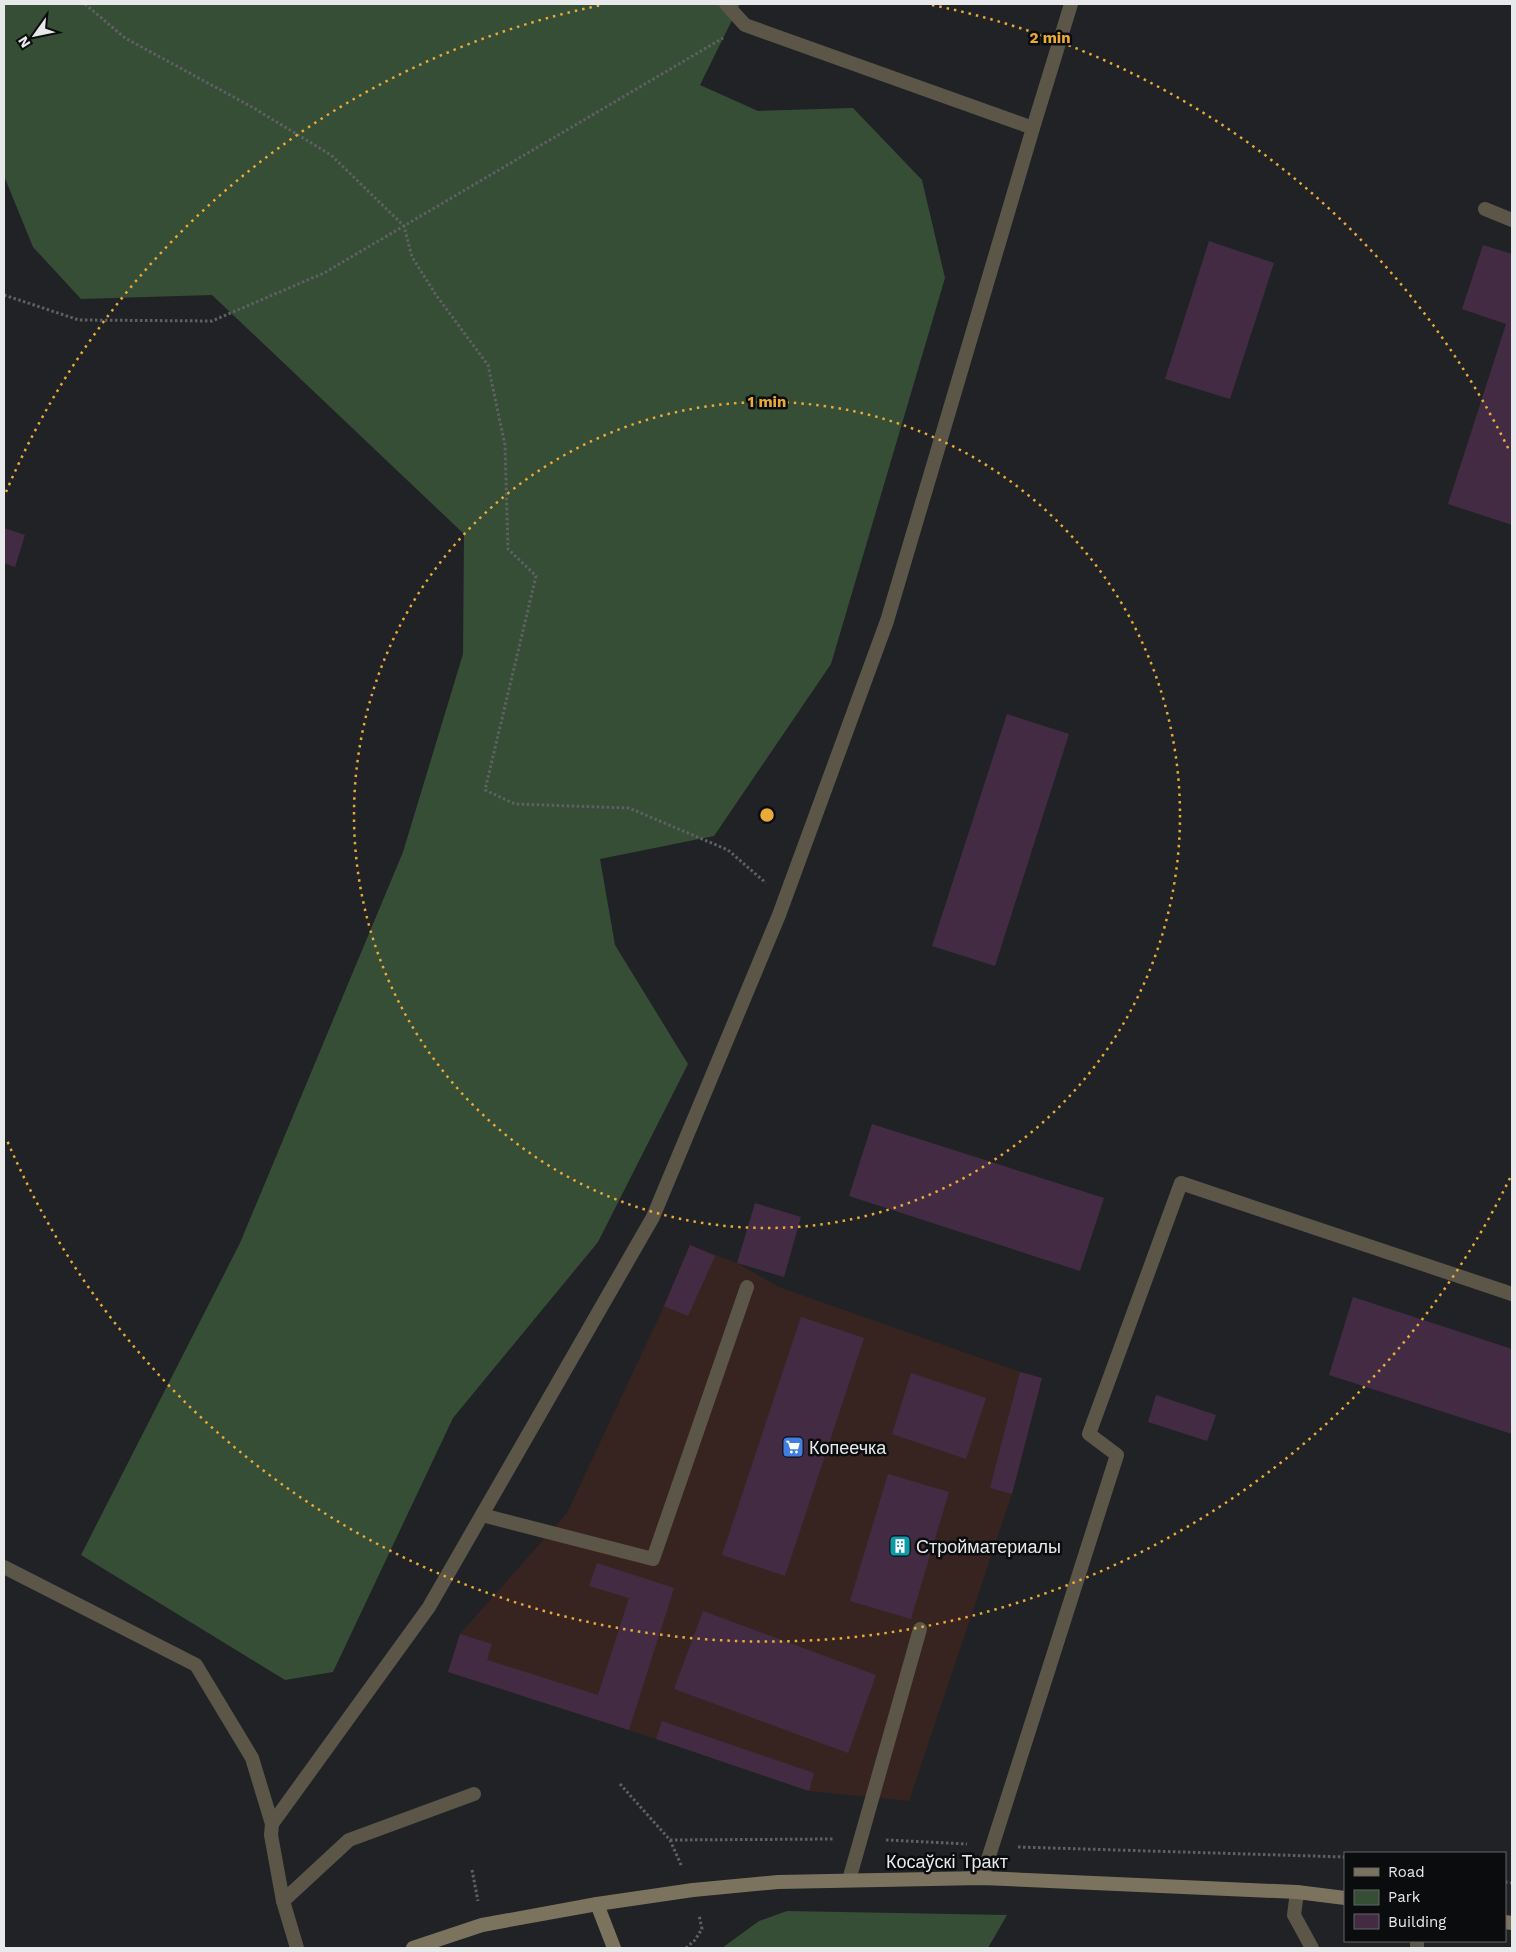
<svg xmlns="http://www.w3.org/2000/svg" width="1516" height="1952" viewBox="0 0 1516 1952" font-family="'Work Sans',sans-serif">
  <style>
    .commercial { fill: #372421 }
    .green { fill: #364d36 }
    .building { fill: #432c43 }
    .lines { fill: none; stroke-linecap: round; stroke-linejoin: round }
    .path { stroke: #5f6063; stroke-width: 3; stroke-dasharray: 2.5 2.5; stroke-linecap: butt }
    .service { stroke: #5c5649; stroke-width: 14 }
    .secondary { stroke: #7c735e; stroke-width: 14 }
    .ring { fill: none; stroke: #e9aa38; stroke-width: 2.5; stroke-dasharray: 2.5 5 }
    .labels { text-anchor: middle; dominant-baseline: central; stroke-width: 5; stroke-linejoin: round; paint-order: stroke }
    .poi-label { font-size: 18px; fill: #e8e9eb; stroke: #0b0c0d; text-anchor: start }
    .street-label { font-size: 18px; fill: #e8e9eb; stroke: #0b0c0d }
    .centre { fill: #e9aa38; stroke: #0b0c0d; stroke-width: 2.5 }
    .ring-label { font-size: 15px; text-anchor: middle; font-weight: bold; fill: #e9aa38; stroke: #0b0c0d; stroke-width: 5; stroke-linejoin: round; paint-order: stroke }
  </style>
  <rect width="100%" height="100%" fill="#212225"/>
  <polygon class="commercial" points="690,1245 737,1263 779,1287 1020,1372 1042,1378 1012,1494 909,1801 809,1791 656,1739 448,1672 460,1634 567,1513 664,1306"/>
  <g class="green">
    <polygon points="4,4 740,4 700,85 758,111 853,108 922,180 945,278 831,664 714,836 600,859 615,945 688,1064 598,1242 453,1418 333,1672 285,1680 81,1555 240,1243 403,852 463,654 464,534 212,295 81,299 33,247 4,176"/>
    <polygon points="787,1911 1007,1915 988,1948 722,1948 759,1921"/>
  </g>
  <g class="building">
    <polygon points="1209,241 1274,263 1230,399 1165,379"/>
    <polygon points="1483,245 1512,254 1512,525 1448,504 1506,324 1462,309"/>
    <polygon points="4,528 25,535 15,567 4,563"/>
    <polygon points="1007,714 1069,734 995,966 932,946"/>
    <polygon points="872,1124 1104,1198 1080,1271 849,1196"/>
    <polygon points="755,1203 801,1217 784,1277 737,1263"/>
    <polygon points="690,1245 715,1256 688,1316 664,1306"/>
    <polygon points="1353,1297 1512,1349 1512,1434 1329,1375"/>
    <polygon points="801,1317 864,1338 785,1576 722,1555"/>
    <polygon points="1020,1372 1042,1378 1012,1494 990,1488"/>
    <polygon points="911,1373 986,1398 966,1459 892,1434"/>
    <polygon points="1156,1395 1216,1415 1207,1441 1148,1422"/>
    <polygon points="888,1474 949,1492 911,1619 850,1601"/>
    <polygon points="597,1563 674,1588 629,1730 448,1672 460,1634 492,1644 487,1660 598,1695 629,1598 589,1586"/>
    <polygon points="703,1611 876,1675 848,1753 674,1689"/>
    <polygon points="662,1721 814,1773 809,1791 656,1739"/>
  </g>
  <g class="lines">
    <g class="path">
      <polyline points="85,4 125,38 252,107 331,155 404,226 412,257 436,295 488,365 505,445 508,549 536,576 485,790 515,804 629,808 728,850 766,883"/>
      <polyline points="4,295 79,320 212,321 324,273 723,38"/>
      <polyline points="620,1784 670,1840 682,1867"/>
      <polyline points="670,1840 835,1839"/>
      <polyline points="886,1840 967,1844"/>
      <polyline points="1018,1847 1345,1857"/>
      <polyline points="472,1870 478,1901"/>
      <polyline points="1505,1882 1512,1883"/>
      <polyline points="686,1948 695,1940 702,1929 699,1915"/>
    </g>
    <g class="service">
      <polyline points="1033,128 1071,4"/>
      <polyline points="1485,209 1512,220"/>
      <polyline points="482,1515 653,1559 747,1287"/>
      <polyline points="4,1567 196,1665 252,1758 272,1824"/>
      <polyline points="982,1878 1117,1455 1089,1434 1181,1183 1512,1294"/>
      <polyline points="849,1880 920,1629"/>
      <polyline points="1297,1892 1294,1915 1312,1948"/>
      <polyline points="283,1901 349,1840 474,1794"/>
      <polyline points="297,1948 283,1901 271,1835 272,1824 429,1607 653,1217 779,915 887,621 1033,128 745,25 726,4"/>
      <polyline points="1417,1948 1417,1941"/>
    </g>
    <g class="secondary">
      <polyline points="597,1904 614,1948"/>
      <polyline points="1505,1922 1512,1923"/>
      <polyline points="413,1948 482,1925 597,1904 693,1890 778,1882 982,1878 1297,1892 1345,1898"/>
    </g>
  </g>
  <g class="ring">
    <circle cx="767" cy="815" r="413"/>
    <path d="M1510 1178A827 827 0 0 1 6 1138M6 492A827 827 0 0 1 602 5M932 5A827 827 0 0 1 1510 452"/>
  </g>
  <defs>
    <g id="supermarket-square" transform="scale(1.125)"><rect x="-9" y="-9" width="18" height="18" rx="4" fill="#3f7fe0" stroke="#0b0c0d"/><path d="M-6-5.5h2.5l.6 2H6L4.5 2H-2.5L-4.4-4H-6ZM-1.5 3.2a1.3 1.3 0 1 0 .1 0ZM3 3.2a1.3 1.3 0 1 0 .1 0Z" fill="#fff"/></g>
    <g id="building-square" transform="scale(1.125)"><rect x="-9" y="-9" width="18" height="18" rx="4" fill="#0f9aa8" stroke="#0b0c0d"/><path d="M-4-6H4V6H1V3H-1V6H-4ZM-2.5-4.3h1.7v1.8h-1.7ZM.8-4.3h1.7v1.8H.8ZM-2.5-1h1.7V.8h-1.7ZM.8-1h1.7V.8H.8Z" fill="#fff"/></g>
  </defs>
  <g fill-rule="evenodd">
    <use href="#supermarket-square" x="793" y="1447"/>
    <use href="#building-square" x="900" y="1546"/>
  </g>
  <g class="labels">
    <g class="poi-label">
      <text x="809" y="1447">Копеечка</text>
      <text x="916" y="1546">Стройматериалы</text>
    </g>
    <g class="street-label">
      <text x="947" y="1861">Косаўскі Тракт</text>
    </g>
  </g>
  <circle cx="767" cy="815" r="8" class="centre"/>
  <g class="ring-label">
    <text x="1050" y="43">2 min</text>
    <text x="767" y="407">1 min</text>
  </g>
  <rect width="1516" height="1952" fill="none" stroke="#e8e9eb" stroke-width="10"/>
  <rect x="1344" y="1852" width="162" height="90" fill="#0b0c0d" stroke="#636466"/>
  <rect x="1354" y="1868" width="25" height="8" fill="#7c735e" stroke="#636466"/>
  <text x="1388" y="1877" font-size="15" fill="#e8e9eb">Road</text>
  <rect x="1354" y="1890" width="25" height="15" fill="#364d36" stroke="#636466"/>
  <text x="1388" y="1902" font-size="15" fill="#e8e9eb">Park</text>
  <rect x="1354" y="1914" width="25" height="15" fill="#432c43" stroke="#636466"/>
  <text x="1388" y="1927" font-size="15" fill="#e8e9eb">Building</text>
  <g transform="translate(35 35) rotate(237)" stroke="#0b0c0d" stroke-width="4" paint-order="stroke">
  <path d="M0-4L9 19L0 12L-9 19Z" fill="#e8e9eb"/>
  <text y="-8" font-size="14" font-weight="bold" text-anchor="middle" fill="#e8e9eb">N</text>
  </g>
</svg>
